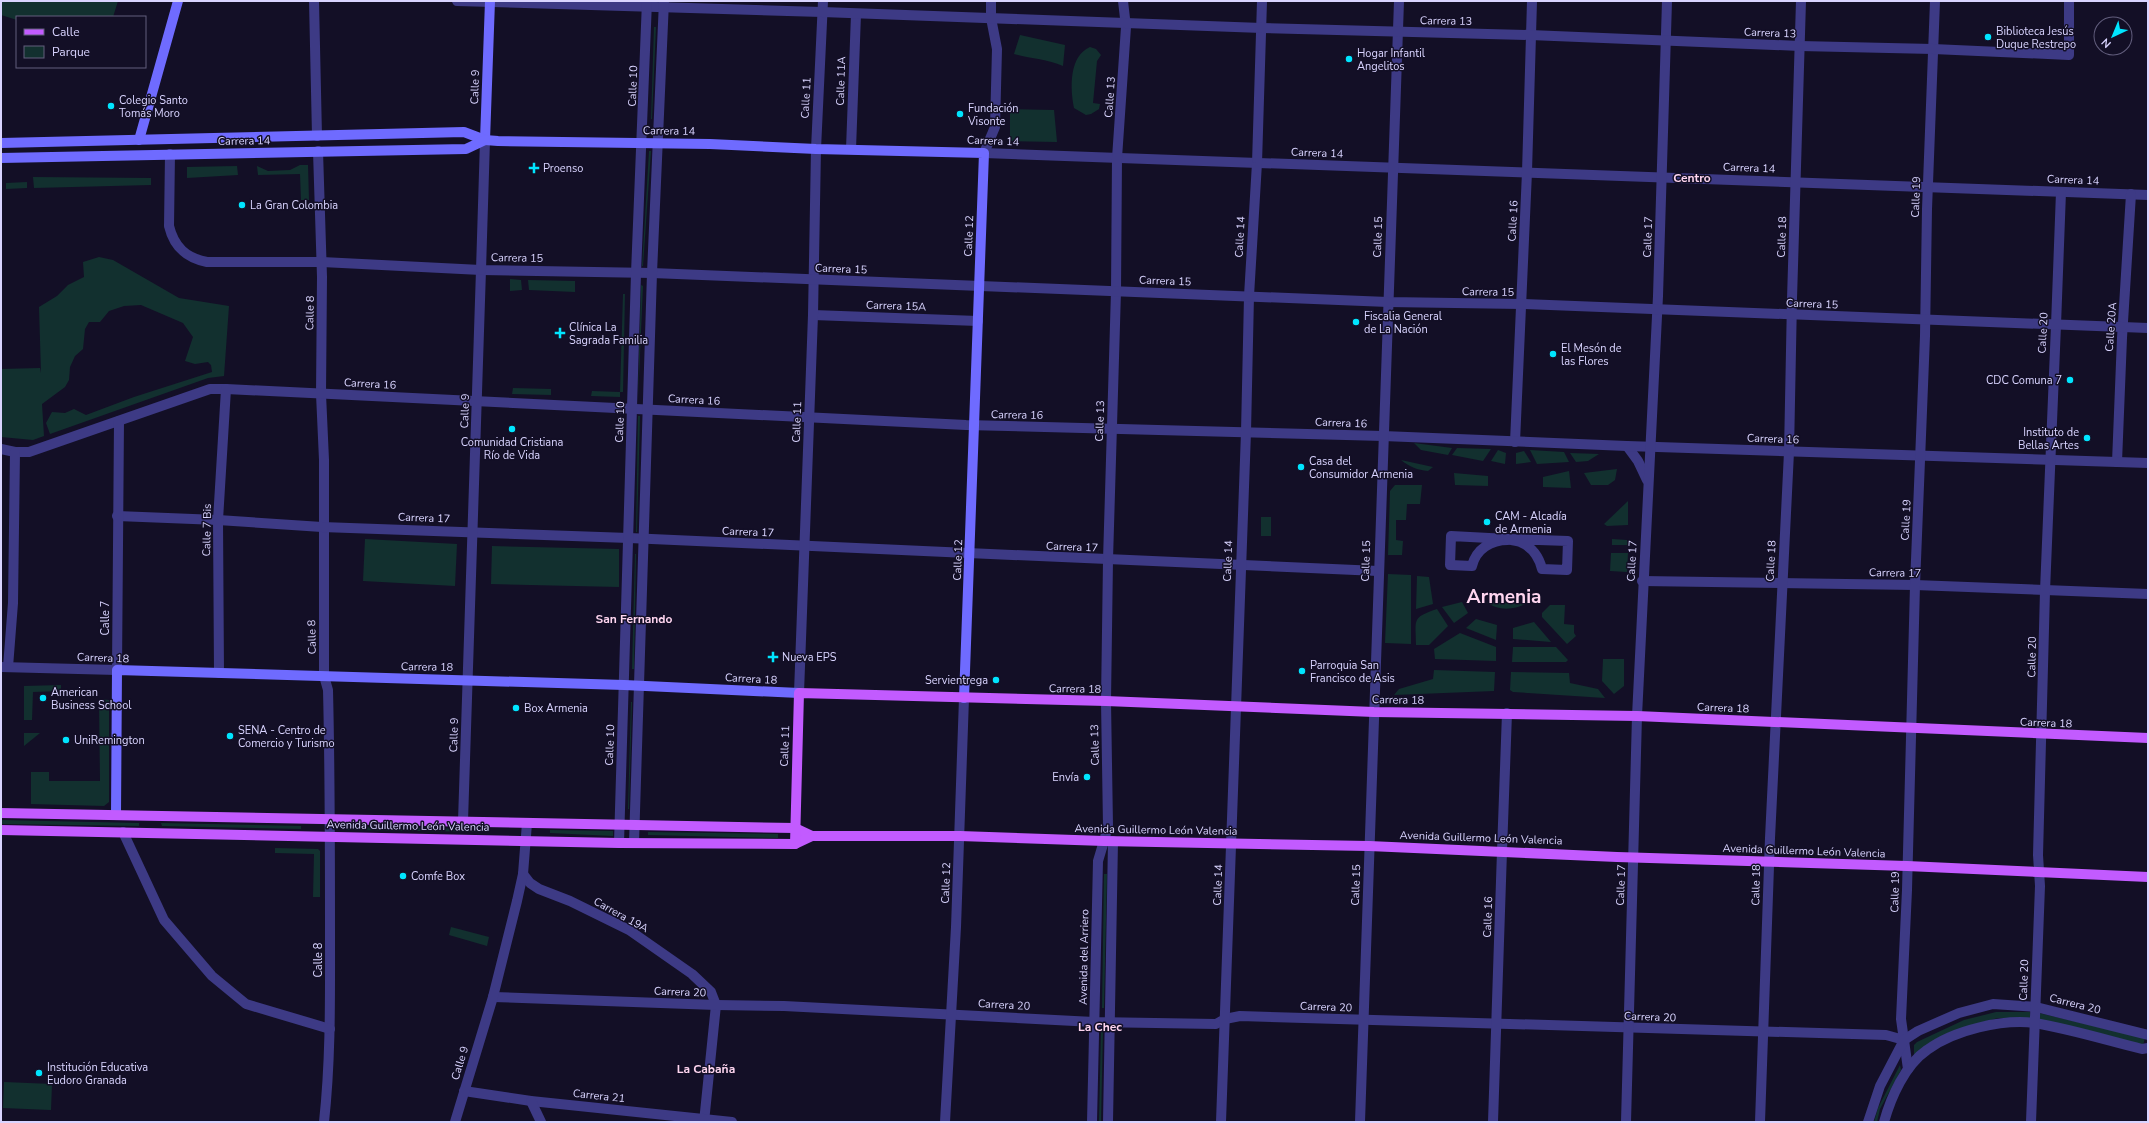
<svg xmlns="http://www.w3.org/2000/svg" width="2149" height="1123" viewBox="0 0 2149 1123" font-family="'Nunito Sans',sans-serif">
  <style>
    .green { fill: #12302f }
    .lines { fill: none; stroke-linecap: round; stroke-linejoin: round }
    .pedestrian { stroke: #3d3a85; stroke-width: 10 }
    .minor { stroke: #3d3a85; stroke-width: 10 }
    .tertiary { stroke: #3d3a85; stroke-width: 10 }
    .secondary { stroke: #6f6bff; stroke-width: 10 }
    .primary { stroke: #c25bff; stroke-width: 10 }
    .poi-dot { fill: #00e5ff; stroke: #130f26; stroke-width: 1.5 }
    .labels { text-anchor: middle; dominant-baseline: central; stroke-width: 3; stroke-linejoin: round; paint-order: stroke }
    .street-label { font-size: 11px; fill: #d9d4ff; stroke: #130f26 }
    .poi-label { font-size: 11px; fill: #d9d4ff; stroke: #130f26; text-anchor: start }
    .neighbourhood-label { font-size: 12px; font-weight: bold; fill: #ffd6f0; stroke: #130f26 }
    .town-label { font-size: 19px; font-weight: bold; fill: #ffd6f0; stroke: #130f26 }
  </style>
  <rect width="100%" height="100%" fill="#130f26"/>
  <g class="green">
    <polygon points="1,1 118,1 113,17 17,17 17,20 1,15"/>
    <polygon points="654,27 656,27 652,119 651,119"/>
    <path d="M1020 35 1065 45 1063 66C1047 59 1031 59 1014 54Z"/>
    <path d="M1090 47 1096 49 1101 55 1097 61 1093 103 1100 104 1099 109 1091 114 1086 115 1074 108C1070 88 1069 56 1090 47Z"/>
    <polygon points="1010,109 1054,110 1057,142 1010,141"/>
    <polygon points="649,151 651,151 643,266 642,266"/>
    <polygon points="300,165 308,165 309,200 301,200 300,174 258,175 257,166 268,171 290,170"/>
    <polygon points="237,166 238,175 187,178 187,167"/>
    <polygon points="33,177 151,178 151,185 34,188"/>
    <polygon points="27,182 27,188 6,189 6,183"/>
    <polygon points="99,257 113,260 179,298 229,306 224,376 208,378 50,434 46,423 52,412 65,413 74,409 86,415 134,397 212,372 211,365 208,362 195,364 185,361 193,337 183,323 141,305 124,306 109,311 100,322 89,322 85,329 83,349 75,356 70,367 69,380 65,387 42,404 44,436 33,440 1,437 1,369 40,368 41,373 39,307 57,296 68,285 84,277 83,262"/>
    <polygon points="510,279 521,280 522,290 510,291"/>
    <polygon points="528,280 575,281 575,292 529,290"/>
    <polygon points="641,285 643,286 638,401"/>
    <polygon points="623,294 625,294 623,392 620,392 620,397 591,396 592,391 620,392"/>
    <polygon points="513,388 551,389 551,395 512,394"/>
    <polygon points="638,416 640,416 637,532 636,532"/>
    <polygon points="1414,443 1452,448 1448,455 1421,450"/>
    <polygon points="1457,448 1491,449 1483,461 1452,455"/>
    <polygon points="1498,450 1506,453 1505,464 1491,461"/>
    <polygon points="1530,450 1564,452 1569,462 1537,464"/>
    <polygon points="1524,451 1531,462 1516,464 1516,453"/>
    <polygon points="1570,453 1599,454 1588,461 1576,462"/>
    <path d="M1401 460 1433 467 1428 471C1417 470 1410 467 1401 460Z"/>
    <polygon points="1617,469 1615,480 1608,485 1591,485 1584,473"/>
    <polygon points="1569,471 1571,488 1543,487 1543,477"/>
    <polygon points="1454,473 1488,476 1488,486 1455,485"/>
    <polygon points="1395,485 1422,485 1420,504 1407,504 1406,520 1396,520 1396,540 1403,541 1402,555 1388,555 1390,491"/>
    <polygon points="1628,501 1628,525 1607,526 1604,524"/>
    <rect x="1261" y="517" width="10" height="19"/>
    <polygon points="365,539 457,544 455,586 363,581"/>
    <polygon points="1612,539 1627,540 1628,545 1612,545"/>
    <polygon points="492,546 619,549 619,587 491,584"/>
    <polygon points="1611,553 1628,553 1627,572 1610,571"/>
    <polygon points="635,554 636,554 634,669 632,669"/>
    <polygon points="1388,574 1411,575 1411,644 1385,643"/>
    <polygon points="1417,576 1429,577 1433,604 1416,609"/>
    <polygon points="1462,602 1468,613 1454,623 1442,607"/>
    <path d="M1487 602 1525 604C1514 610 1497 611 1487 602Z"/>
    <polygon points="1550,605 1565,605 1564,624 1574,625 1574,633 1576,636 1567,644 1542,617 1542,613"/>
    <path d="M1437 609 1448 626 1429 645H1416C1416 619 1411 618 1437 609Z"/>
    <polygon points="1476,619 1497,625 1496,640 1466,628"/>
    <polygon points="1534,622 1551,642 1513,639 1513,628"/>
    <polygon points="1460,633 1496,647 1496,661 1435,659 1434,649"/>
    <polygon points="1513,647 1556,647 1568,660 1566,662 1512,662"/>
    <polygon points="1603,659 1624,659 1624,686 1614,694 1602,681"/>
    <polygon points="1434,670 1495,672 1494,691 1394,695 1399,689 1433,679"/>
    <polygon points="1511,672 1569,673 1570,683 1598,689 1605,698 1513,692 1510,690"/>
    <polygon points="61,685 61,691 33,692 32,720 24,720 24,686"/>
    <polygon points="99,699 109,700 109,802 104,806 31,804 31,772 49,772 49,781 100,781"/>
    <polygon points="631,702 632,702 629,809 628,809"/>
    <polygon points="24,733 40,733 24,746"/>
    <polygon points="1,820 139,823 139,826 1,824"/>
    <polygon points="161,823 301,826 301,829 162,826"/>
    <polygon points="348,827 488,829 488,832 348,830"/>
    <polygon points="550,830 613,831 613,836 550,833"/>
    <polygon points="648,832 778,834 778,838 648,835"/>
    <polygon points="275,848 318,849 320,851 320,897 313,897 314,854 275,853"/>
    <polygon points="1104,874 1107,874 1104,1008 1102,1008"/>
    <polygon points="451,927 489,937 487,946 449,935"/>
    <polygon points="1996,1012 2030,1012 2030,1019 1998,1018 1965,1027 1914,1057 1914,1045 1917,1042 1964,1020"/>
    <polygon points="2039,1013 2145,1038 2143,1045 2038,1020"/>
    <polygon points="1101,1030 1103,1030 1101,1122 1099,1122"/>
    <polygon points="1900,1065 1901,1070 1880,1109 1877,1122 1874,1122 1878,1108"/>
    <polygon points="4,1082 52,1084 51,1110 3,1108"/>
  </g>
  <g class="lines">
    <g class="pedestrian">
      <polyline points="984,153 2148,195"/>
      <polyline points="2056,325 2061,192"/>
      <polyline points="2117,462 2122,338 2131,194"/>
      <path d="M1451 536 1508 539V540C1491 540 1476 549 1472 566L1450 565Z"/>
      <path d="M1508 539 1568 541 1567 570 1542 569C1539 557 1532 547 1520 542 1516 541 1511 540 1508 539Z"/>
      <polyline points="1502,851 1507,713"/>
    </g>
    <g class="minor">
      <polyline points="314,1 317,136"/>
      <polyline points="851,149 856,14"/>
      <path d="M318 151 322 277 321 394 324 460V676L328 690C330 770 330 849 330 929 330 993 331 1058 324 1122"/>
      <polyline points="984,153 995,127 997,49 991,18 991,1"/>
      <polyline points="813,315 978,321"/>
      <polyline points="1515,442 1527,172 1532,1"/>
      <polyline points="1627,446 1638,461 1647,480"/>
      <polyline points="1,449 15,452 29,452 210,389 226,389 966,425 1383,436 1627,446 2148,463"/>
      <polyline points="117,516 218,520 322,527 629,538 1378,571"/>
      <polyline points="1642,581 1915,585 2148,594"/>
      <polyline points="8,667 13,603 15,452"/>
      <polyline points="117,670 119,421"/>
      <polyline points="219,673 218,520 226,389"/>
      <polyline points="799,693 813,315 816,149 823,1"/>
      <polyline points="463,821 481,270"/>
      <polyline points="123,832 164,920 212,976 246,1004 330,1029"/>
      <polyline points="1104,841 1108,826 1106,701 1108,560 1116,291 1117,158 1126,27 1123,1"/>
      <polyline points="523,874 530,883 539,889 570,901 629,930 692,974 711,992 716,1005 704,1122"/>
      <polyline points="493,997 716,1005 784,1006 1094,1022 1216,1024 1225,1019 1240,1016 1886,1035 1904,1040"/>
      <polyline points="1908,1069 1901,1019 1907,890 1915,585 1925,336 1927,209 1935,1"/>
      <polyline points="464,1091 531,1101 732,1122"/>
      <polyline points="531,1101 541,1122"/>
      <polyline points="455,1122 493,997 517,901 523,874 527,823"/>
      <polyline points="945,1122 956,927 964,698"/>
      <polyline points="1221,1122 1246,432 1249,296 1257,163 1262,1"/>
      <polyline points="1360,1122 1399,1"/>
      <polyline points="1493,1122 1502,851"/>
      <polyline points="1626,1122 1637,716 1658,296 1667,1"/>
      <polyline points="1760,1122 1770,838 1789,452 1792,299 1801,1"/>
      <polyline points="1868,1122 1880,1086 1904,1040 1918,1031 1959,1013 1993,1004 2036,1007 2148,1035"/>
      <path d="M1884 1122C1891 1097 1905 1065 1927 1050 1954 1030 2002 1019 2035 1023 2070 1029 2106 1040 2142 1049L2148 1048"/>
      <polyline points="2031,1122 2040,886 2038,855 2045,591 2056,325"/>
    </g>
    <g class="tertiary">
      <polyline points="457,1 822,12 1262,28 1530,35 1800,46 1933,49 2069,55 2069,1"/>
      <path d="M170 154 169 226C174 247 186 258 207 262H322L481 270 652 273 1388 302 1521 304 2148 328"/>
      <polyline points="481,270 485,140"/>
      <polyline points="1,667 117,670"/>
      <polyline points="619,843 636,273 647,1"/>
      <polyline points="634,843 652,273 664,1"/>
      <polyline points="1092,1122 1098,861 1104,841"/>
      <polyline points="1108,1122 1113,841"/>
    </g>
    <g class="secondary">
      <polyline points="139,140 178,1"/>
      <polyline points="485,140 490,1"/>
      <polyline points="1,143 464,132 485,140 498,141 710,144 816,149 984,153 964,698"/>
      <polyline points="1,158 466,149 485,140"/>
      <polyline points="116,815 117,670 624,685 799,693"/>
    </g>
    <g class="primary">
      <polyline points="1,813 795,828 812,836 960,836 1104,841 1369,846 1617,857 1907,866 2148,877"/>
      <polyline points="1,830 619,843 795,844 812,836"/>
      <polyline points="795,844 799,693 1106,701 1374,712 1637,716 2148,738"/>
    </g>
  </g>
  <g class="poi-dot">
    <circle cx="1988" cy="37" r="4"/>
    <circle cx="1349" cy="59" r="4"/>
    <circle cx="111" cy="106" r="4"/>
    <circle cx="960" cy="114" r="4"/>
    <path d="M532 162h4v4h4v4h-4v4h-4v-4h-4v-4h4z"/>
    <circle cx="242" cy="205" r="4"/>
    <circle cx="1356" cy="322" r="4"/>
    <path d="M558 327h4v4h4v4h-4v4h-4v-4h-4v-4h4z"/>
    <circle cx="1553" cy="354" r="4"/>
    <circle cx="2070" cy="380" r="4"/>
    <circle cx="512" cy="429" r="4"/>
    <circle cx="2087" cy="438" r="4"/>
    <circle cx="1301" cy="467" r="4"/>
    <circle cx="1487" cy="522" r="4"/>
    <path d="M771 651h4v4h4v4h-4v4h-4v-4h-4v-4h4z"/>
    <circle cx="1302" cy="671" r="4"/>
    <circle cx="996" cy="680" r="4"/>
    <circle cx="43" cy="698" r="4"/>
    <circle cx="516" cy="708" r="4"/>
    <circle cx="230" cy="736" r="4"/>
    <circle cx="66" cy="740" r="4"/>
    <circle cx="1087" cy="777" r="4"/>
    <circle cx="403" cy="876" r="4"/>
    <circle cx="39" cy="1073" r="4"/>
  </g>
  <g class="labels">
    <g class="street-label">
      <text transform="translate(1446 21) rotate(1)">Carrera 13</text>
      <text transform="translate(1770 33) rotate(2)">Carrera 13</text>
      <text transform="translate(841 81) rotate(-88)">Calle 11A</text>
      <text transform="translate(633 86) rotate(-88)">Calle 10</text>
      <text transform="translate(475 87) rotate(-88)">Calle 9</text>
      <text transform="translate(1110 97) rotate(-86)">Calle 13</text>
      <text transform="translate(806 98) rotate(-87)">Calle 11</text>
      <text transform="translate(669 131) rotate(1)">Carrera 14</text>
      <text transform="translate(244 141) rotate(-1)">Carrera 14</text>
      <text transform="translate(993 141) rotate(2)">Carrera 14</text>
      <text transform="translate(1317 153) rotate(2)">Carrera 14</text>
      <text transform="translate(1749 168) rotate(2)">Carrera 14</text>
      <text transform="translate(2073 180) rotate(2)">Carrera 14</text>
      <text transform="translate(1916 197) rotate(-88)">Calle 19</text>
      <text transform="translate(1513 221) rotate(-87)">Calle 16</text>
      <text transform="translate(969 236) rotate(-88)">Calle 12</text>
      <text transform="translate(1240 237) rotate(-87)">Calle 14</text>
      <text transform="translate(1378 237) rotate(-88)">Calle 15</text>
      <text transform="translate(1648 237) rotate(-88)">Calle 17</text>
      <text transform="translate(1782 237) rotate(-88)">Calle 18</text>
      <text transform="translate(517 258) rotate(1)">Carrera 15</text>
      <text transform="translate(841 269) rotate(2)">Carrera 15</text>
      <text transform="translate(1165 281) rotate(2)">Carrera 15</text>
      <text transform="translate(1488 292) rotate(1)">Carrera 15</text>
      <text transform="translate(1812 304) rotate(2)">Carrera 15</text>
      <text transform="translate(896 306) rotate(2)">Carrera 15A</text>
      <text transform="translate(310 313) rotate(-89)">Calle 8</text>
      <text transform="translate(2111 327) rotate(-86)">Calle 20A</text>
      <text transform="translate(2043 333) rotate(-87)">Calle 20</text>
      <text transform="translate(370 384) rotate(3)">Carrera 16</text>
      <text transform="translate(694 400) rotate(3)">Carrera 16</text>
      <text transform="translate(465 411) rotate(-88)">Calle 9</text>
      <text transform="translate(1017 415) rotate(1)">Carrera 16</text>
      <text transform="translate(1100 421) rotate(-88)">Calle 13</text>
      <text transform="translate(620 422) rotate(-88)">Calle 10</text>
      <text transform="translate(797 422) rotate(-88)">Calle 11</text>
      <text transform="translate(1341 423) rotate(2)">Carrera 16</text>
      <text transform="translate(1773 439) rotate(2)">Carrera 16</text>
      <text transform="translate(424 518) rotate(2)">Carrera 17</text>
      <text transform="translate(1906 520) rotate(-87)">Calle 19</text>
      <text transform="translate(207 530) rotate(-89)">Calle 7 Bis</text>
      <text transform="translate(748 532) rotate(2)">Carrera 17</text>
      <text transform="translate(1072 547) rotate(2)">Carrera 17</text>
      <text transform="translate(958 560) rotate(-88)">Calle 12</text>
      <text transform="translate(1228 561) rotate(-88)">Calle 14</text>
      <text transform="translate(1366 561) rotate(-88)">Calle 15</text>
      <text transform="translate(1632 561) rotate(-87)">Calle 17</text>
      <text transform="translate(1771 561) rotate(-87)">Calle 18</text>
      <text transform="translate(1895 573) rotate(1)">Carrera 17</text>
      <text transform="translate(105 618) rotate(-90)">Calle 7</text>
      <text transform="translate(312 637) rotate(-91)">Calle 8</text>
      <text transform="translate(2032 657) rotate(-89)">Calle 20</text>
      <text transform="translate(103 658) rotate(2)">Carrera 18</text>
      <text transform="translate(427 667) rotate(1)">Carrera 18</text>
      <text transform="translate(751 679) rotate(3)">Carrera 18</text>
      <text transform="translate(1075 689) rotate(1)">Carrera 18</text>
      <text transform="translate(1398 700) rotate(1)">Carrera 18</text>
      <text transform="translate(1723 708) rotate(2)">Carrera 18</text>
      <text transform="translate(2046 723) rotate(2)">Carrera 18</text>
      <text transform="translate(454 735) rotate(-88)">Calle 9</text>
      <text transform="translate(610 745) rotate(-88)">Calle 10</text>
      <text transform="translate(1095 745) rotate(-91)">Calle 13</text>
      <text transform="translate(785 746) rotate(-88)">Calle 11</text>
      <text transform="translate(408 826) rotate(1)">Avenida Guillermo León Valencia</text>
      <text transform="translate(1156 830) rotate(1)">Avenida Guillermo León Valencia</text>
      <text transform="translate(1481 838) rotate(2)">Avenida Guillermo León Valencia</text>
      <text transform="translate(1804 851) rotate(2)">Avenida Guillermo León Valencia</text>
      <text transform="translate(946 883) rotate(-88)">Calle 12</text>
      <text transform="translate(1218 885) rotate(-88)">Calle 14</text>
      <text transform="translate(1356 885) rotate(-88)">Calle 15</text>
      <text transform="translate(1621 885) rotate(-88)">Calle 17</text>
      <text transform="translate(1756 885) rotate(-89)">Calle 18</text>
      <text transform="translate(1895 892) rotate(-89)">Calle 19</text>
      <text transform="translate(621 915) rotate(29)">Carrera 19A</text>
      <text transform="translate(1488 917) rotate(-88)">Calle 16</text>
      <text transform="translate(1084 957) rotate(-89)">Avenida del Arriero</text>
      <text transform="translate(318 960) rotate(-90)">Calle 8</text>
      <text transform="translate(2024 980) rotate(-88)">Calle 20</text>
      <text transform="translate(680 992) rotate(2)">Carrera 20</text>
      <text transform="translate(2075 1004) rotate(14)">Carrera 20</text>
      <text transform="translate(1004 1005) rotate(3)">Carrera 20</text>
      <text transform="translate(1326 1007) rotate(2)">Carrera 20</text>
      <text transform="translate(1650 1017) rotate(2)">Carrera 20</text>
      <text transform="translate(460 1063) rotate(-73)">Calle 9</text>
      <text transform="translate(599 1096) rotate(6)">Carrera 21</text>
    </g>
    <g class="poi-label">
      <text x="1996" y="31">Biblioteca Jesús<tspan x="1996" dy="13">Duque Restrepo</tspan></text>
      <text x="1357" y="53">Hogar Infantil<tspan x="1357" dy="13">Angelitos</tspan></text>
      <text x="119" y="100">Colegio Santo<tspan x="119" dy="13">Tomás Moro</tspan></text>
      <text x="968" y="108">Fundación<tspan x="968" dy="13">Visonte</tspan></text>
      <text x="543" y="168">Proenso</text>
      <text x="250" y="205">La Gran Colombia</text>
      <text x="1364" y="316">Fiscalia General<tspan x="1364" dy="13">de La Nación</tspan></text>
      <text x="569" y="327">Clínica La<tspan x="569" dy="13">Sagrada Familia</tspan></text>
      <text x="1561" y="348">El Mesón de<tspan x="1561" dy="13">las Flores</tspan></text>
      <text x="2062" y="380" text-anchor="end">CDC Comuna 7</text>
      <text x="2079" y="432" text-anchor="end">Instituto de<tspan x="2079" dy="13">Bellas Artes</tspan></text>
      <text x="512" y="442" text-anchor="middle">Comunidad Cristiana<tspan x="512" dy="13">Río de Vida</tspan></text>
      <text x="1309" y="461">Casa del<tspan x="1309" dy="13">Consumidor Armenia</tspan></text>
      <text x="1495" y="516">CAM - Alcadía<tspan x="1495" dy="13">de Armenia</tspan></text>
      <text x="782" y="657">Nueva EPS</text>
      <text x="1310" y="665">Parroquia San<tspan x="1310" dy="13">Francisco de Asis</tspan></text>
      <text x="988" y="680" text-anchor="end">Servientrega</text>
      <text x="51" y="692">American<tspan x="51" dy="13">Business School</tspan></text>
      <text x="524" y="708">Box Armenia</text>
      <text x="238" y="730">SENA - Centro de<tspan x="238" dy="13">Comercio y Turismo</tspan></text>
      <text x="74" y="740">UniRemington</text>
      <text x="1079" y="777" text-anchor="end">Envía</text>
      <text x="411" y="876">Comfe Box</text>
      <text x="47" y="1067">Institución Educativa<tspan x="47" dy="13">Eudoro Granada</tspan></text>
    </g>
    <g class="neighbourhood-label">
      <text x="1692" y="178">Centro</text>
      <text x="634" y="619">San Fernando</text>
      <text x="1100" y="1027">La Chec</text>
      <text x="706" y="1069">La Cabaña</text>
    </g>
    <g class="town-label">
      <text x="1504" y="597">Armenia</text>
    </g>
  </g>
  <rect width="2149" height="1123" fill="none" stroke="#d9d4ff" stroke-width="4"/>
  <rect x="16" y="16" width="130" height="52" fill="#130f26" stroke="#625e7d"/>
  <rect x="24" y="29" width="20" height="6" fill="#c25bff" stroke="#625e7d"/>
  <text x="52" y="36" font-size="12" fill="#d9d4ff">Calle</text>
  <rect x="24" y="46" width="20" height="12" fill="#12302f" stroke="#625e7d"/>
  <text x="52" y="56" font-size="12" fill="#d9d4ff">Parque</text>
  <g transform="translate(2113 36) rotate(224)"><circle r="19" fill="#130f26" stroke="#625e7d"/>
  <path d="M0-3L7 15L0 10L-7 15Z" fill="#00e5ff"/>
  <text y="-6" font-size="11" font-weight="bold" text-anchor="middle" fill="#d9d4ff">N</text>
  </g>
</svg>
